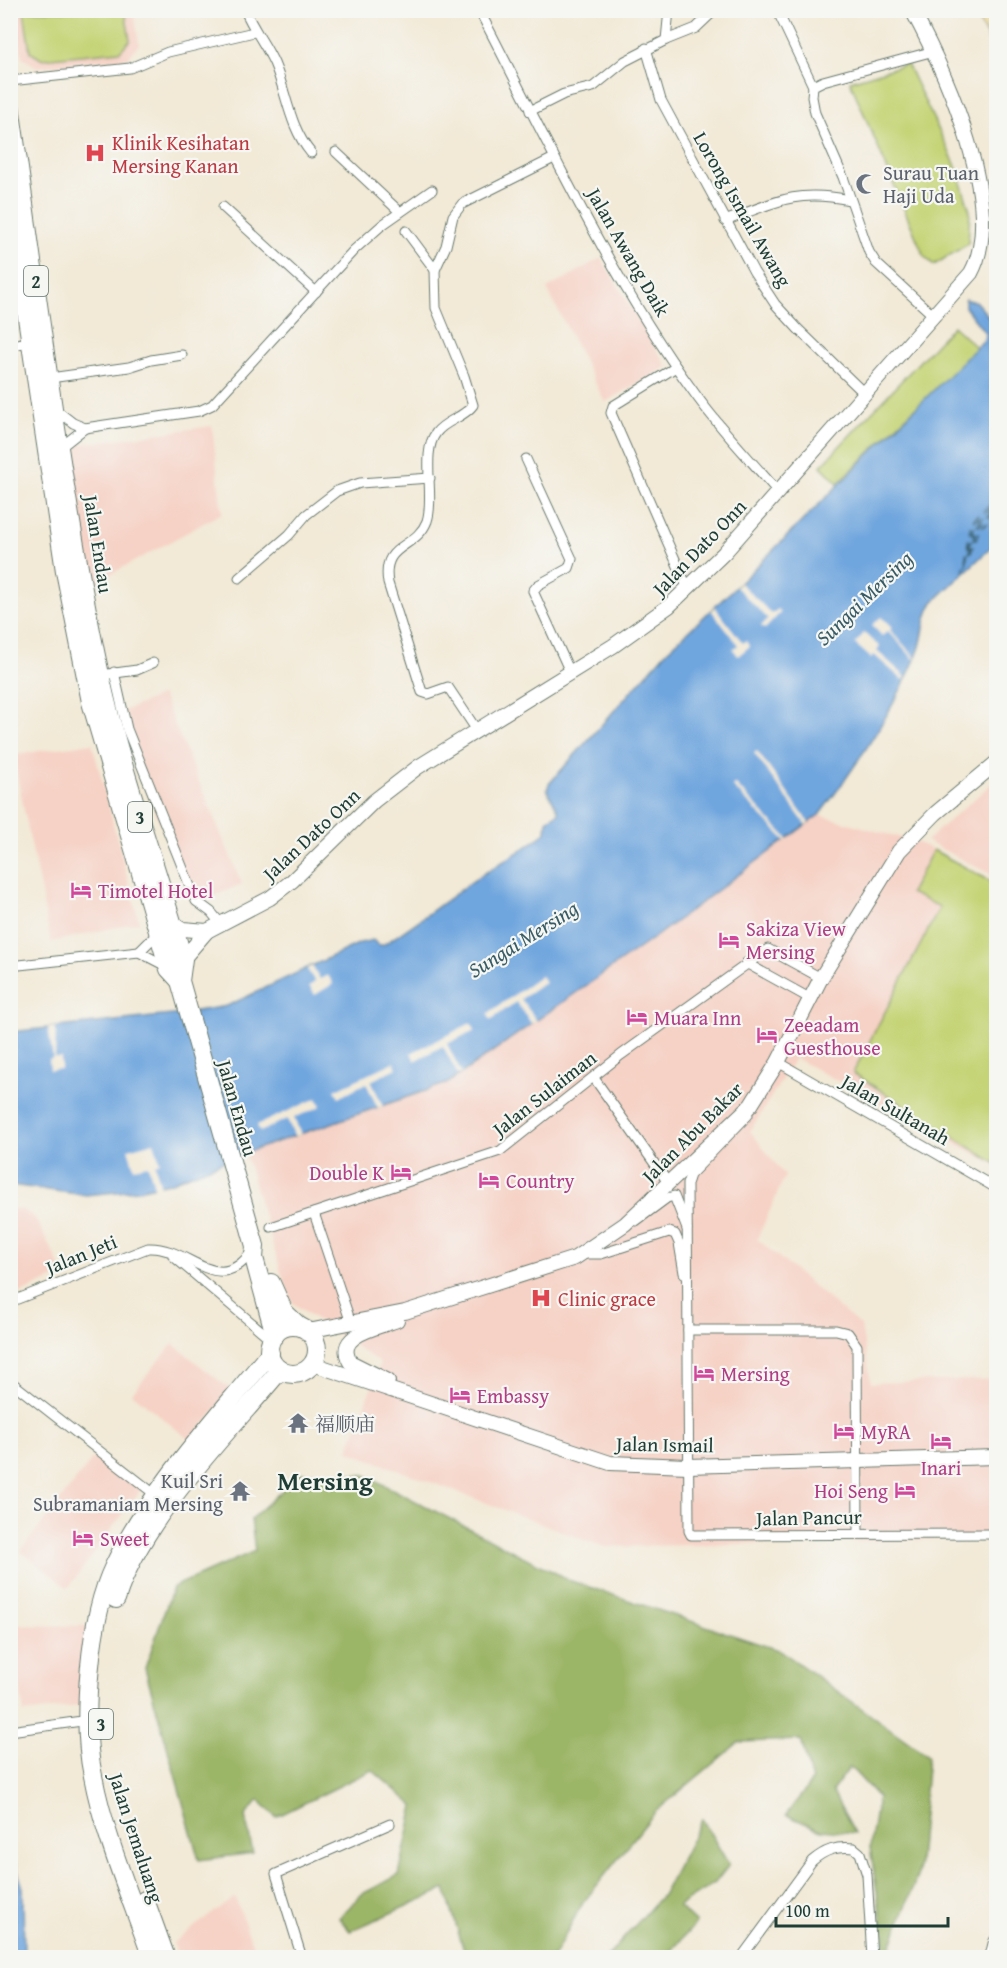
<svg xmlns="http://www.w3.org/2000/svg" width="1007" height="1968" viewBox="0 0 1007 1968" font-family="'Gentium Book Plus','Noto Serif SC',serif">
  <style>
    .built { fill: #f6d1c5 }
    .green { fill: #c5d476; stroke: #728855; stroke-width: 1.5 }
    .forest { fill: #9cb667; stroke: #5e7a4e; stroke-width: 1.5 }
    .sand { fill: #eeda9e; stroke: #868c69; stroke-width: 1.5 }
    .water { fill: #70a6de; stroke: #487289; stroke-width: 1.5 }
    .pier { fill: #f2e9d6 }
    .lines { fill: none; stroke-linecap: round; stroke-linejoin: round }
    .ferry { stroke: #375c67; stroke-width: 1.5; stroke-dasharray: 8 6; stroke-linecap: butt }
    .street-casing { stroke: #69796d; stroke-width: 11 }
    .secondary-casing { stroke: #69796d; stroke-width: 16 }
    .highway-casing { stroke: #69796d; stroke-width: 20 }
    .street { stroke: #fff; stroke-width: 9 }
    .secondary { stroke: #fff; stroke-width: 14 }
    .highway { stroke: #fff; stroke-width: 18 }
    .labels { text-anchor: middle; dominant-baseline: central; stroke-width: 4.5; stroke-linejoin: round; paint-order: stroke }
    .shield { fill: #f6f6f2; stroke: #60746d; stroke-width: 1.5 }
    .shield-label { font-size: 18px; font-weight: bold; fill: #1f3d34 }
    .health-label { font-size: 20px; fill: #be3a42; stroke: #f6f6f2; text-anchor: start }
    .worship-label { font-size: 20px; fill: #5b616d; stroke: #f6f6f2; text-anchor: start }
    .street-label { font-size: 20px; fill: #1f3d34; stroke: #f6f6f2 }
    .hotel-label { font-size: 20px; fill: #b23c85; stroke: #f6f6f2; text-anchor: start }
    .water-label { font-size: 21px; font-style: italic; fill: #375c67; stroke: #f6f6f2 }
    .district-label { font-size: 26px; font-weight: bold; fill: #1f3d34; stroke: #f6f6f2 }
  </style>
  <rect width="100%" height="100%" fill="#f6f6f2"/>
  <filter id="ink" filterUnits="userSpaceOnUse"><feTurbulence type="fractalNoise" baseFrequency=".0167" numOctaves="2"/><feDisplacementMap in="SourceGraphic" scale="12" xChannelSelector="R" yChannelSelector="G"/><feConvolveMatrix kernelMatrix="1 2 1 2 8 2 1 2 1" color-interpolation-filters="sRGB"/></filter>
  <filter id="wash" filterUnits="userSpaceOnUse"><feTurbulence type="fractalNoise" baseFrequency=".008" numOctaves="4" result="noise"/><feDisplacementMap in="SourceGraphic" scale="24" xChannelSelector="R" yChannelSelector="G"/><feGaussianBlur stdDeviation="1.35" result="paint"/><feColorMatrix in="noise" values="0 0 0 0 0 0 0 0 0 0 0 0 0 0 0 0 0 1.4 0 .05"/><feComposite in="paint" operator="in"/></filter>
  <g filter="url(#wash)">
    <rect width="100%" height="100%" fill="#f2e9d6"/>
    <g class="built">
      <polygon points="15,11 134,11 139,44 128,58 37,67 22,57"/>
      <polygon points="601,258 667,367 605,402 547,289"/>
      <polygon points="212,426 222,513 91,585 70,446"/>
      <polygon points="162,695 242,884 192,905 125,735 119,713"/>
      <polygon points="92,743 139,922 51,942 13,755"/>
      <polygon points="996,780 996,877 926,841"/>
      <polygon points="819,815 919,843 996,882 996,1165 795,1058 750,1131 785,1176 757,1239 861,1326 871,1383 996,1379 996,1538 604,1547 348,1451 380,1363 293,1303 281,1272 245,1153 448,1083 655,937"/>
      <polygon points="10,1208 23,1210 35,1218 64,1274 11,1297"/>
      <polygon points="173,1344 231,1390 191,1441 132,1393"/>
      <polygon points="97,1453 142,1488 68,1588 21,1551"/>
      <polygon points="10,1625 94,1626 86,1705 24,1713"/>
      <polygon points="235,1897 257,1957 178,1957 173,1943"/>
    </g>
    <g class="green">
      <polygon points="24,11 125,11 130,40 120,51 41,59 30,52"/>
      <polygon points="907,64 955,164 970,211 968,244 934,265 924,256 850,81"/>
      <polygon points="953,326 977,348 838,483 821,466"/>
      <polygon points="933,850 996,884 996,1164 853,1073 940,907 910,893"/>
    </g>
    <g class="forest">
      <polygon points="301,1473 365,1475 571,1581 781,1651 928,1756 918,1874 887,1957 870,1847 878,1797 850,1767 832,1791 855,1833 821,1830 786,1815 812,1781 801,1740 739,1742 655,1812 582,1904 553,1957 466,1957 445,1889 350,1931 339,1918 362,1894 399,1875 414,1806 372,1770 276,1817 259,1800 245,1816 253,1853 199,1860 145,1668 173,1587 255,1551 251,1519"/>
      <polygon points="702,1819 729,1865 715,1883 678,1906 696,1923 666,1957 607,1957 664,1893"/>
    </g>
    <polygon class="sand" points="973,11 996,11 996,54 994,49"/>
    <g class="water">
      <path d="M965 299 976 302 996 325V543L933 602C922 619 925 638 917 655 894 709 855 768 819 815L655 937 448 1083 245 1153 169 1183 138 1190 85 1195 11 1185 10 1032 172 1015 227 1006 360 943 373 940 378 945H383C411 927 436 908 462 889 489 868 520 854 546 832L547 821 559 812 547 790 549 784 667 651 740 583 984 340 985 333 965 307Z"/>
      <polygon points="11,1851 23,1888 24,1957 11,1957"/>
    </g>
    <g class="pier">
      <polygon points="740,583 772,614 778,609 781,612 765,629 761,626 768,619 736,587"/>
      <polygon points="715,607 743,643 746,641 750,646 738,656 733,649 738,645 711,610"/>
      <polygon points="881,617 892,627 890,630 916,658 914,659 888,631 882,636 872,625"/>
      <polygon points="864,633 880,647 877,651 906,677 903,680 874,655 871,658 855,644"/>
      <polygon points="757,751 809,823 806,825 754,753"/>
      <polygon points="735,784 788,839 786,841 733,787"/>
      <polygon points="312,966 320,979 328,975 333,984 315,995 309,986 315,982 307,969"/>
      <polygon points="541,976 545,982 521,999 537,1021 532,1024 516,1002 491,1020 487,1014"/>
      <polygon points="471,1023 475,1030 447,1044 462,1074 458,1075 443,1046 415,1061 411,1053"/>
      <polygon points="56,1027 55,1058 61,1058 61,1069 50,1070 49,1059 53,1058 48,1028"/>
      <polygon points="394,1062 397,1068 371,1081 383,1106 378,1108 366,1083 339,1097 335,1090"/>
      <polygon points="317,1098 321,1106 294,1118 301,1134 295,1137 287,1119 260,1132 257,1125"/>
      <polygon points="154,1142 160,1162 155,1164 161,1188 155,1189 148,1165 134,1168 128,1149"/>
    </g>
    <g class="lines">
      <g class="ferry">
        <polyline points="968,549 973,522 996,504"/>
        <polyline points="969,553 977,525 996,510"/>
        <polyline points="971,553 980,529 996,517"/>
        <polyline points="966,561 975,524 996,507"/>
        <polyline points="965,567 978,527 996,513"/>
        <polyline points="963,574 971,521 996,500"/>
      </g>
    </g>
  </g>
  <g filter="url(#ink)">
    <g class="lines">
      <g class="street-casing">
        <g id="street">
          <path d="M245 10C253 29 266 45 274 63 287 93 289 127 311 153"/>
          <path d="M479 10C546 138 608 274 693 391 718 427 750 459 778 492"/>
          <polyline points="777,10 813,86"/>
          <polyline points="666,40 696,28 715,10"/>
          <polyline points="646,48 661,100 754,272 775,304 798,329 865,394"/>
          <polyline points="934,51 823,81 813,86 812,97 815,113 843,177 869,252 876,263 935,317"/>
          <polyline points="10,81 130,68 168,52 254,32"/>
          <polyline points="530,111 564,94 593,87 625,61 666,40 669,10"/>
          <polyline points="336,152 400,212"/>
          <polyline points="223,207 316,292"/>
          <path d="M725 221C775 202 795 189 850 200"/>
          <polyline points="406,231 435,270"/>
          <polyline points="10,345 31,342"/>
          <polyline points="676,367 613,406 611,413 688,589"/>
          <polyline points="50,378 129,367 151,360 182,355"/>
          <polyline points="55,409 73,423 85,428 61,447"/>
          <polyline points="85,428 199,411 212,405 354,250 382,225 432,190"/>
          <polyline points="526,459 572,559 569,568 538,585 533,591 570,672"/>
          <polyline points="239,578 289,535 306,515 337,491 360,483 430,478"/>
          <polyline points="114,672 127,729 196,901 211,912 221,924"/>
          <polyline points="108,674 137,670 153,663"/>
          <path d="M476 729 448 687 428 694 422 692 388 583C381 542 416 550 427 521 435 497 421 452 436 433 445 420 464 418 473 405L464 376 436 308 435 270 446 246 453 216 462 204 554 158"/>
          <polyline points="139,952 153,938 156,931"/>
          <polyline points="746,963 811,999"/>
          <polyline points="10,966 139,952 166,966"/>
          <polyline points="778,1062 996,1188"/>
          <polyline points="594,1078 669,1184"/>
          <polyline points="748,1115 690,1175 687,1184 689,1531 691,1535 996,1534"/>
          <polyline points="314,1213 351,1323"/>
          <polyline points="636,1221 667,1198 674,1196 687,1229"/>
          <polyline points="271,1227 500,1151 621,1055 768,949 821,978"/>
          <polyline points="584,1254 601,1254 669,1232 675,1234 679,1243 684,1273"/>
          <polyline points="173,1256 272,1340"/>
          <path d="M10 1302 148 1248C190 1246 218 1299 252 1251"/>
          <polyline points="688,1330 836,1330 848,1333 857,1346 858,1534"/>
          <polyline points="10,1381 157,1496"/>
          <polyline points="10,1731 89,1720"/>
          <polyline points="302,1958 276,1874 390,1824"/>
          <path d="M741 1958 812 1861C825 1850 836 1846 854 1848L860 1853 867 1875 872 1958"/>
        </g>
      </g>
      <g class="secondary-casing">
        <g id="secondary">
          <path d="M173 923 183 929 207 931 270 898 292 881 374 801 418 767 613 646 669 606 724 553 971 273C1007 208 946 73 912 10"/>
          <polyline points="183,959 207,931"/>
          <polyline points="308,1331 405,1312 575,1258 625,1224 751,1105 778,1062 821,978 899,851 936,813 996,763"/>
          <polyline points="313,1364 610,1463 688,1466 996,1457"/>
          <path d="M388 1381 350 1362C334 1334 378 1328 397 1320"/>
          <polyline points="992,1958 996,1942"/>
        </g>
      </g>
      <g class="highway-casing">
        <g id="highway">
          <path d="M10 106C38 296 60 488 100 675 121 771 156 864 183 959L180 981 255 1246 254 1258 275 1335"/>
          <polyline points="10,204 65,571 91,702 164,952 169,969 180,981"/>
          <polyline points="271,1283 284,1312 300,1327"/>
          <circle cx="293" cy="1350" r="24"/>
          <path d="M116 1599C140 1519 227 1434 280 1370"/>
          <polyline points="145,1900 166,1958"/>
          <path d="M152 1958C132 1900 104 1835 93 1776 81 1720 89 1618 114 1566 152 1487 216 1420 270 1353"/>
        </g>
      </g>
      <use href="#street" class="street"/>
      <use href="#secondary" class="secondary"/>
      <use href="#highway" class="highway"/>
    </g>
  </g>
  <defs>
    <g id="hospital-bare" transform="scale(1.62)"><path d="M-5-5h3v3.5h4V-5h3V5h-3V1.5h-4V5h-3Z" fill="#e0444e" stroke="#f6f6f2" stroke-width="2.5" paint-order="stroke"/></g>
    <g id="mosque-bare" transform="scale(1.62)"><path d="M3.5-4.9A6 6 0 1 0 3.5 4.9A5 5 0 1 1 3.5-4.9Z" fill="#6b7280" stroke="#f6f6f2" stroke-width="2.5" paint-order="stroke"/></g>
    <g id="hotel-bare" transform="scale(1.62)"><path d="M-6-4.5h1.5V1H6V5H4.5V3h-9V5H-6ZM-4 0a1.8 1.8 0 1 1 3.6 0ZM.5 0V-2.5h3Q6-2.5 6 0Z" fill="#d1479c" stroke="#f6f6f2" stroke-width="2.5" paint-order="stroke"/></g>
    <g id="temple-bare" transform="scale(1.62)"><path d="M0-6L5-2H3V0L6.5 2.5H4V6H1.5V3h-3V6H-4V2.5H-6.5L-3 0V-2H-5Z" fill="#6b7280" stroke="#f6f6f2" stroke-width="2.5" paint-order="stroke"/></g>
  </defs>
  <g fill-rule="evenodd">
    <use href="#hospital-bare" x="95" y="153"/>
    <use href="#mosque-bare" x="866" y="184"/>
    <use href="#hotel-bare" x="81" y="890"/>
    <use href="#hotel-bare" x="729" y="940"/>
    <use href="#hotel-bare" x="637" y="1017"/>
    <use href="#hotel-bare" x="767" y="1035"/>
    <use href="#hotel-bare" x="401" y="1172"/>
    <use href="#hotel-bare" x="489" y="1180"/>
    <use href="#hospital-bare" x="541" y="1298"/>
    <use href="#hotel-bare" x="704" y="1373"/>
    <use href="#hotel-bare" x="460" y="1395"/>
    <use href="#temple-bare" x="298" y="1423"/>
    <use href="#hotel-bare" x="844" y="1431"/>
    <use href="#hotel-bare" x="941" y="1441"/>
    <use href="#hotel-bare" x="905" y="1490"/>
    <use href="#temple-bare" x="240" y="1491"/>
    <use href="#hotel-bare" x="83" y="1538"/>
  </g>
  <g class="labels">
    <g class="shield">
      <rect x="24" y="266" width="24" height="30" rx="4.5"/>
      <rect x="128" y="802" width="24" height="30" rx="4.5"/>
      <rect x="89" y="1709" width="24" height="30" rx="4.5"/>
    </g>
    <g class="shield-label">
      <text x="36" y="281">2</text>
      <text x="140" y="817">3</text>
      <text x="101" y="1724">3</text>
    </g>
    <g class="health-label">
      <text x="112" y="142">Klinik Kesihatan<tspan x="112" dy="23">Mersing Kanan</tspan></text>
      <text x="558" y="1298">Clinic grace</text>
    </g>
    <g class="worship-label">
      <text x="883" y="172">Surau Tuan<tspan x="883" dy="23">Haji Uda</tspan></text>
      <text x="315" y="1423">福顺庙</text>
      <text x="223" y="1480" text-anchor="end">Kuil Sri<tspan x="223" dy="23">Subramaniam Mersing</tspan></text>
    </g>
    <g class="street-label">
      <text transform="translate(743 209) rotate(60)">Lorong Ismail Awang</text>
      <text transform="translate(629 252) rotate(60)">Jalan Awang Daik</text>
      <text transform="translate(99 544) rotate(81)">Jalan Endau</text>
      <text transform="translate(699 547) rotate(-46)">Jalan Dato Onn</text>
      <text transform="translate(311 834) rotate(-43)">Jalan Dato Onn</text>
      <text transform="translate(544 1093) rotate(-38)">Jalan Sulaiman</text>
      <text transform="translate(238 1108) rotate(74)">Jalan Endau</text>
      <text transform="translate(896 1109) rotate(30)">Jalan Sultanah</text>
      <text transform="translate(692 1132) rotate(-45)">Jalan Abu Bakar</text>
      <text transform="translate(81 1254) rotate(-22)">Jalan Jeti</text>
      <text transform="translate(665 1444) rotate(1)">Jalan Ismail</text>
      <text transform="translate(809 1517) rotate(-1)">Jalan Pancur</text>
      <text transform="translate(137 1838) rotate(72)">Jalan Jemaluang</text>
    </g>
    <g class="hotel-label">
      <text x="98" y="890">Timotel Hotel</text>
      <text x="746" y="928">Sakiza View<tspan x="746" dy="23">Mersing</tspan></text>
      <text x="654" y="1017">Muara Inn</text>
      <text x="784" y="1024">Zeeadam<tspan x="784" dy="23">Guesthouse</tspan></text>
      <text x="384" y="1172" text-anchor="end">Double K</text>
      <text x="506" y="1180">Country</text>
      <text x="721" y="1373">Mersing</text>
      <text x="477" y="1395">Embassy</text>
      <text x="861" y="1431">MyRA</text>
      <text x="941" y="1467" text-anchor="middle">Inari</text>
      <text x="888" y="1490" text-anchor="end">Hoi Seng</text>
      <text x="100" y="1538">Sweet</text>
    </g>
    <g class="water-label">
      <text transform="translate(864 598) rotate(-44)">Sungai Mersing</text>
      <text transform="translate(523 939) rotate(-32)">Sungai Mersing</text>
    </g>
    <g class="district-label">
      <text x="325" y="1480">Mersing</text>
    </g>
  </g>
  <rect width="1007" height="1968" fill="none" stroke="#f6f6f2" stroke-width="36"/>
  <path d="M776 1917v9h172v-9" fill="none" stroke="#1f3d34" stroke-width="3"/>
  <text x="785" y="1917" font-size="18" fill="#1f3d34" stroke="#f6f6f2" stroke-width="4.5" paint-order="stroke">100 m</text>
</svg>
